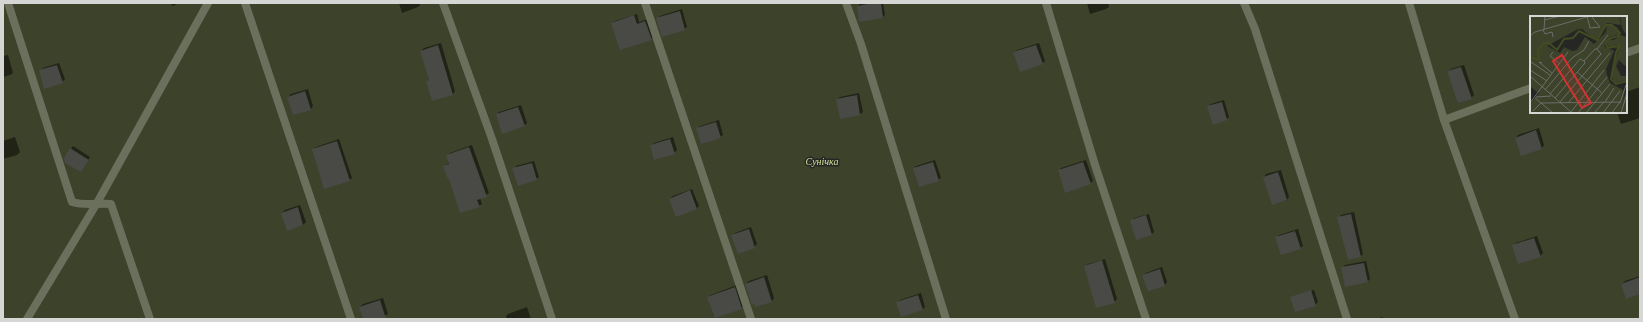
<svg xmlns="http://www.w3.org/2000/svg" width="1643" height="322" viewBox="0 0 1643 322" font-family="'Libre Baskerville',serif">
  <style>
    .green { fill: #3c432a; fill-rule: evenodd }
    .shadow { fill: #0007 }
    .building { fill: #494a46 }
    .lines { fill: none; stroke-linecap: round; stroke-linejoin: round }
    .service { stroke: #6a705c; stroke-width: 8 }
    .minor { stroke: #6a705c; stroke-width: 8 }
    .labels { text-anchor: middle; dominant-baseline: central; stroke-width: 3; stroke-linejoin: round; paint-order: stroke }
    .park-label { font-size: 10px; font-style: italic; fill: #d0e39a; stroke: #262724 }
    .inset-river { fill: none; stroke: #414c20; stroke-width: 2 }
    .inset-road { fill: none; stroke: #6c6d6a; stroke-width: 1 }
    .view { fill: #d63131; fill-opacity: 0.15; stroke: #d63131; stroke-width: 2 }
    .inset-edge { fill: none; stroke: #d6d6d4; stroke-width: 2 }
  </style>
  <rect width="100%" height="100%" fill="#262724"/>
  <path class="green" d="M3 3H1640V319H3ZM1531 17H1626V112H1531Z"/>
  <g class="shadow">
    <polygon points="168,3 177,3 174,6"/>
    <polygon points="399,3 420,3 420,5 418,7 402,13"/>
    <polygon points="860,3 883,3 885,15 883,17 858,6"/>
    <polygon points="1087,3 1108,3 1109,7 1106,9 1090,14"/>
    <polygon points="682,9 687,27 684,29 657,19 660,16"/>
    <polygon points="637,14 639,22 648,19 654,36 651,39 612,23 615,21"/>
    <polygon points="441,43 455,91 453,94 433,100 427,81 430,79 421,51 424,48"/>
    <polygon points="1039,43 1045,61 1042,64 1014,52 1017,50"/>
    <polygon points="8,55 13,73 10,75 3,77 3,56"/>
    <polygon points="59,63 65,79 62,82 40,71 43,68"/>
    <polygon points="1464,65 1474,95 1471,98 1448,71 1451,69"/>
    <polygon points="1640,87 1640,118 1621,124 1617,112 1626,112 1626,92"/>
    <polygon points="308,89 313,106 311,109 288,97 291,94"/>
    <polygon points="859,93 863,112 860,114 840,118 837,99 840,97"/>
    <polygon points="1224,100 1229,117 1227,119 1208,107 1211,104"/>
    <polygon points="521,105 527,123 524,126 497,114 499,112"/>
    <polygon points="719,120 723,135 720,137 698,128 700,126"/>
    <polygon points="1539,128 1544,145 1542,148 1522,154 1516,138 1518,135"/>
    <polygon points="15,137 20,152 17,155 3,159 3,141"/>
    <polygon points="673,137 677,150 674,153 651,145 654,143"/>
    <polygon points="339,139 352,178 349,180 313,149 316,147"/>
    <polygon points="472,145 489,193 480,198 482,204 479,206 450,178 444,166 449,163 447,155 450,153"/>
    <polygon points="73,146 90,157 83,169 71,149"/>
    <polygon points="935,160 941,178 938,180 914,168 916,166"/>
    <polygon points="1086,160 1093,181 1090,183 1059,171 1061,168"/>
    <polygon points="534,161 539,177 536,179 514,169 516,166"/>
    <polygon points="1281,170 1289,197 1287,200 1273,204 1264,177 1266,174"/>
    <polygon points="692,189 699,206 697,208 670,199 673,196"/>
    <polygon points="300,205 306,222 303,225 288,229 282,213 285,210"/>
    <polygon points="1354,212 1363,254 1361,256 1348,259 1339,218 1341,215"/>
    <polygon points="1149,214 1154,232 1152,234 1137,239 1131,221 1134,218"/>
    <polygon points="751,227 757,244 754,247 733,235 735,233"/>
    <polygon points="1298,229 1303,246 1300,248 1276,238 1279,235"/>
    <polygon points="1537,236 1543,253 1540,256 1513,246 1516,243"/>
    <polygon points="1105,259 1117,299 1114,302 1085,266 1088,264"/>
    <polygon points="1366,261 1370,279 1368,281 1342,268 1345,265"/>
    <polygon points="1162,267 1167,282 1165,285 1143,275 1146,273"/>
    <polygon points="767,275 774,298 772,301 746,284 749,281"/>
    <polygon points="1640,276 1640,293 1622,284 1625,281"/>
    <polygon points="737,285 744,305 741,308 708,297 711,295"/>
    <polygon points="1314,290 1318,302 1315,305 1291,297"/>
    <polygon points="921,293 925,307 923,309 897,303 900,300"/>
    <polygon points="383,298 388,314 378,319 364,319 360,307 363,304"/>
    <polygon points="527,307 531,319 507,319 506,316 508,314"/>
    <polygon points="1383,317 1383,319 1375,319"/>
  </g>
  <g class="building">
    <polygon points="872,3 881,3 883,18 859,22 857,6"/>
    <polygon points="680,11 685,30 662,37 656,18"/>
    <polygon points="634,15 637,24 645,21 652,40 620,50 611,23"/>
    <polygon points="438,45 453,95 432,101 426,81 429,80 420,51"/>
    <polygon points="1036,45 1043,64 1020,72 1013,52"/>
    <polygon points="57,65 63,83 44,89 39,70"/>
    <polygon points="1461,67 1472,99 1458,103 1447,71"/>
    <polygon points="305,91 311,110 293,115 287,97"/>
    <polygon points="857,95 860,115 840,119 836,99"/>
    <polygon points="1222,102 1227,120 1213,125 1207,106"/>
    <polygon points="518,107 525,126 502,134 496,114"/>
    <polygon points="716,122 721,138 701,144 696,128"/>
    <polygon points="1536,130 1542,149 1521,156 1515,138"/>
    <polygon points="670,139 675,154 654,160 650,145"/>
    <polygon points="337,141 350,181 324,189 312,149"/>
    <polygon points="469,147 487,197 477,200 480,207 460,213 449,179 448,179 443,166 449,164 446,155"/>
    <polygon points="70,148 89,160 81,172 65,163 64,158"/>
    <polygon points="933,162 939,181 919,187 913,168"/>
    <polygon points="1083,162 1091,184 1065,193 1058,170"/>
    <polygon points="532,163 537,180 518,186 512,168"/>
    <polygon points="1278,172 1287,200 1272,205 1263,177"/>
    <polygon points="690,190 697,209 676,217 669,199"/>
    <polygon points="298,207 303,225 287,231 281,213"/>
    <polygon points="1351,214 1361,257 1348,260 1337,217"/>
    <polygon points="1146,215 1152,235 1136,240 1130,220"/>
    <polygon points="749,229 755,248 738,254 731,235"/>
    <polygon points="1295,231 1301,249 1281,255 1275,237"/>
    <polygon points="1534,238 1541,257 1518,264 1512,245"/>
    <polygon points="1102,260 1115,303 1096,308 1084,266"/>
    <polygon points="1364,263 1368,282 1345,287 1341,267"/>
    <polygon points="1160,269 1165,286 1148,291 1142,275"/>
    <polygon points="764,277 772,302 755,307 755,304 752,305 745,284"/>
    <polygon points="1640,277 1640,294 1626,299 1621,284"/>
    <polygon points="735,287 742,309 715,318 707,297"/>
    <polygon points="1311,290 1316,306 1295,312 1290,297"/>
    <polygon points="918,295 923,310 901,317 896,302"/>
    <polygon points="380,300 386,319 363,319 359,307"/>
  </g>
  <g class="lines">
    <g class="service">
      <path d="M8 3 72 202C85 206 97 203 111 204L150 319"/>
      <polyline points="245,3 351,319"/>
      <polyline points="443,3 492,139 552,319"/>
      <polyline points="645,3 751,319"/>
      <polyline points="846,3 861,44 946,319"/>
      <polyline points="1046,3 1095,165 1146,319"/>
      <polyline points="1244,3 1255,29 1347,319"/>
      <polyline points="1626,53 1640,48"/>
      <polyline points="1444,120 1531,88"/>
    </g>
    <g class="minor">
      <polyline points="1409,3 1444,120 1515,319"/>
      <polyline points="27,319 97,203 208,3"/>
    </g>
  </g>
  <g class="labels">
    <g class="park-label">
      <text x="822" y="161">Сунічка</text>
    </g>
  </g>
  <g transform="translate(1530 16)">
    <rect width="97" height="97" fill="#262724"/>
    <path d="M0 0H89L91 9 77 7 67 22H63L52 13H48L17 30 30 37 34 31 42 35 47 34 55 21 64 28 76 16 77 9 87 11 89 18 77 22 74 27 75 31 84 35 76 53 77 59 80 67 95 75 93 85 97 73V97H83L89 89 82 97H0V88L10 76 8 77 0 70ZM90 0H97L96 18 92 12ZM90 19 97 21V48L95 50 89 44 86 50 91 60H97V64L85 67 81 58 90 29 79 31 76 27 77 23 84 24Z" fill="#3c432a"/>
    <path class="inset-river" d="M0 42 9 43 8 34 14 27H19L27 34 34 23 43 22 49 15 67 24 76 9H82L90 17 88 20 78 23 75 27 78 32 89 30 86 37 81 63 86 68 97 65"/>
    <path class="inset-road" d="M57 0 60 12 70 11 61 0M14 4 30 0M13 14 15 18 22 16 23 21M14 14 15 0M0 20 5 16 60 0M23 36 20 40 30 48M1 46 20 59M12 47 9 46 22 57M0 54 17 65M47 56 72 77M0 60 42 97M15 74 42 42 54 34 59 25M20 78 50 43 54 45M6 81 21 80M5 82 23 97M25 82 55 47 54 45 65 33H67M30 86 71 38 67 33 78 19M75 86 84 72M0 87 38 36M38 87 80 37M90 87 96 69M3 95 11 87 90 86 82 97M41 96 74 54M48 97 77 61M56 97 80 68M64 97 74 86M73 97 90 75M91 97 97 77"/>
    <path class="view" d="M32 39 61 87 52 92 23 45Z"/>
    <rect width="97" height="97" class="inset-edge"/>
  </g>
  <rect width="1643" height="322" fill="none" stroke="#d6d6d4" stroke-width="8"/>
</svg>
